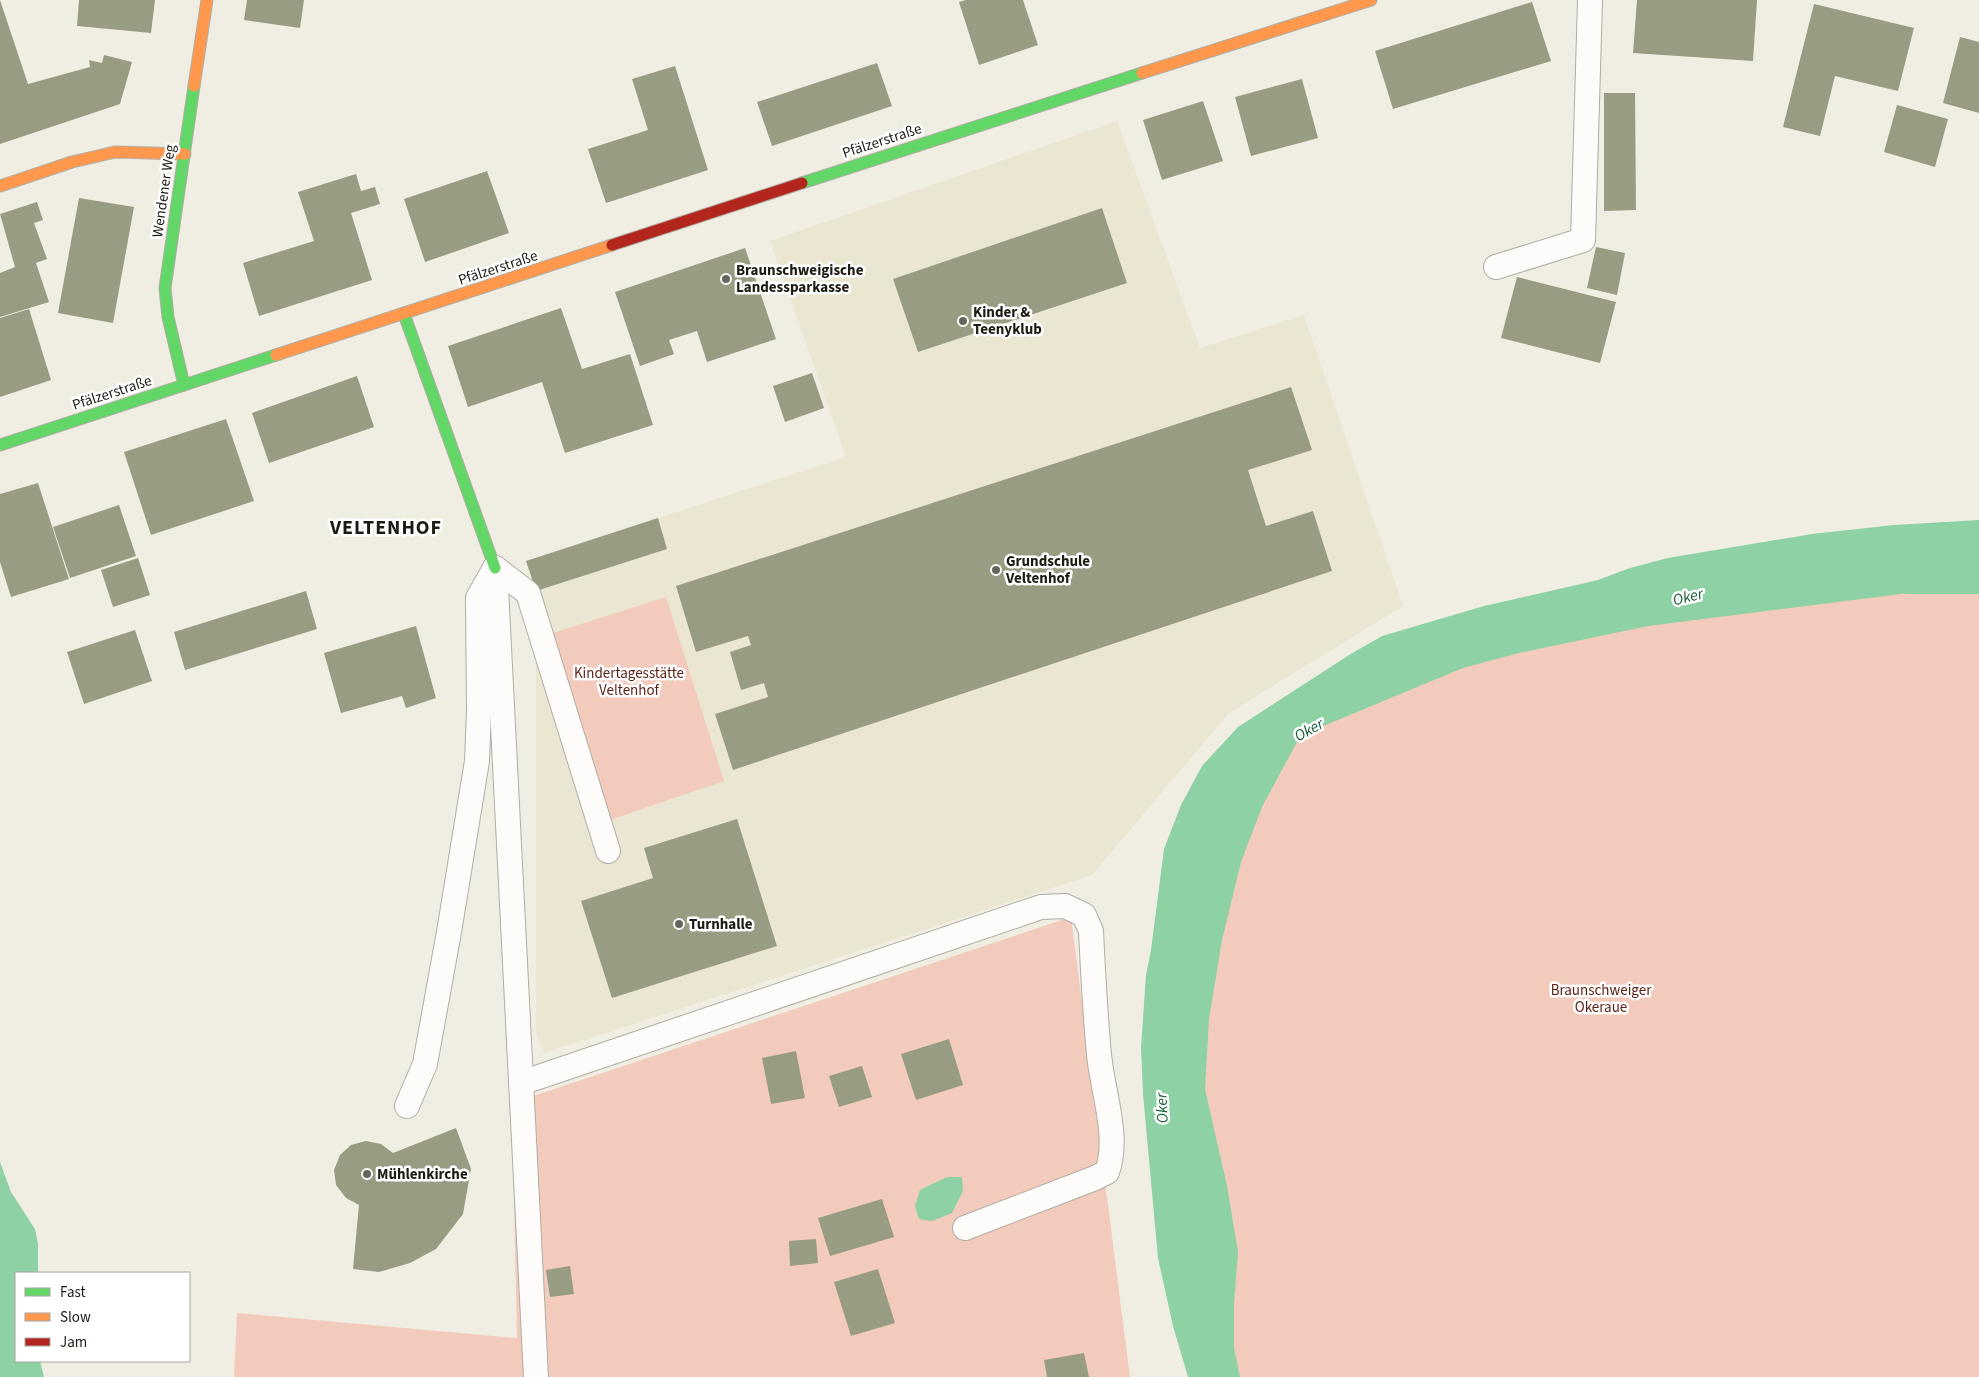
<svg xmlns="http://www.w3.org/2000/svg" width="1979" height="1377" viewBox="0 0 1979 1377" font-family="'Source Sans 3',sans-serif">
  <style>
    .built { fill: #ebe6d1 }
    .green { fill: #f3cbbc }
    .water { fill: #8dd1a5 }
    .building { fill: #979c83 }
    .lines { fill: none; stroke-linecap: round; stroke-linejoin: round }
    .lane-casing { stroke: #afada4; stroke-width: 26 }
    .fast-casing { stroke: #afada4; stroke-width: 13 }
    .slow-casing { stroke: #afada4; stroke-width: 13 }
    .jam-casing { stroke: #afada4; stroke-width: 13 }
    .lane { stroke: #fdfcfb; stroke-width: 24 }
    .fast { stroke: #63d668; stroke-width: 11 }
    .slow { stroke: #ff974d; stroke-width: 11 }
    .jam { stroke: #b3261e; stroke-width: 11 }
    .poi-dot { fill: #67655b; stroke: #fff; stroke-width: 2 }
    .labels { text-anchor: middle; dominant-baseline: central; stroke-width: 5; stroke-linejoin: round; paint-order: stroke }
    .street-label { font-size: 15px; fill: #1d1b13; stroke: #fff }
    .poi-label { font-size: 15px; font-weight: bold; fill: #1d1b13; stroke: #fff; text-anchor: start }
    .park-label { font-size: 15px; fill: #5c1f11; stroke: #fff }
    .water-label { font-size: 16px; font-style: italic; fill: #1a613c; stroke: #fff }
    .district-label { font-size: 20px; font-weight: bold; letter-spacing: 1px; fill: #1d1b13; stroke: #fff }
  </style>
  <rect width="100%" height="100%" fill="#f0eee2"/>
  <polygon class="built" points="1117,121 1200,348 1304,315 1403,606 1229,713 1092,875 544,1053 536,1034 536,591 667,549 658,518 846,457 770,241"/>
  <g class="green">
    <polygon points="1979,572 1979,1377 1192,1377 1194,884 1285,732 1441,649"/>
    <polygon points="666,597 724,781 610,820 550,634"/>
    <polygon points="1071,917 1130,1377 234,1377 237,1313 517,1338 512,1103"/>
  </g>
  <g class="water">
    <polygon points="1979,520 1979,594 1901,594 1648,626 1519,653 1463,668 1316,729 1297,742 1262,807 1241,862 1222,940 1209,1019 1205,1089 1227,1186 1238,1252 1234,1304 1234,1348 1240,1377 1188,1377 1173,1326 1158,1258 1143,1094 1141,1048 1146,975 1151,950 1164,849 1181,805 1202,766 1238,727 1349,655 1382,636 1484,606 1598,580 1630,568 1668,558 1812,534 1894,525"/>
    <polygon points="0,1162 11,1192 35,1229 38,1244 38,1273 16,1273 16,1361 40,1361 44,1377 0,1377"/>
    <polygon points="947,1177 962,1177 963,1191 952,1213 932,1221 919,1219 915,1206 920,1190"/>
  </g>
  <g class="building">
    <polygon points="0,0 28,84 90,67 89,60 102,63 104,55 132,62 120,104 0,144"/>
    <polygon points="79,0 155,0 151,33 77,26"/>
    <polygon points="247,0 304,0 300,28 244,20"/>
    <polygon points="966,0 1023,0 1038,45 979,65 959,2"/>
    <polygon points="1637,0 1757,0 1753,61 1633,53"/>
    <polygon points="1532,2 1551,61 1393,109 1375,51"/>
    <polygon points="1814,4 1914,28 1898,91 1835,76 1820,136 1783,127"/>
    <polygon points="1960,37 1979,42 1979,113 1943,103"/>
    <polygon points="877,63 892,106 772,146 757,102"/>
    <polygon points="675,66 708,170 606,203 588,149 648,130 632,79"/>
    <polygon points="1302,79 1318,138 1251,156 1235,97"/>
    <polygon points="1604,93 1635,93 1636,210 1604,211"/>
    <polygon points="1203,101 1223,161 1162,180 1143,120"/>
    <polygon points="1897,105 1948,119 1935,167 1884,152"/>
    <polygon points="487,171 509,233 425,262 404,199"/>
    <polygon points="356,174 361,191 375,187 380,204 351,213 372,280 259,316 243,263 314,241 298,192"/>
    <polygon points="79,198 134,207 113,323 58,313"/>
    <polygon points="37,202 43,220 34,223 47,259 36,263 49,302 0,317 0,273 15,267 0,214"/>
    <polygon points="1102,208 1127,283 918,352 893,279"/>
    <polygon points="1596,247 1625,253 1617,295 1587,288"/>
    <polygon points="745,248 776,339 707,362 697,331 669,340 674,354 640,366 615,292"/>
    <polygon points="1517,277 1616,302 1600,363 1501,338"/>
    <polygon points="561,308 582,369 630,354 653,425 565,453 542,382 468,407 448,346"/>
    <polygon points="29,309 51,380 0,397 0,318"/>
    <polygon points="812,373 824,408 785,422 773,386"/>
    <polygon points="357,376 374,427 269,463 252,413"/>
    <polygon points="1291,387 1312,450 1248,470 1266,526 1313,511 1332,571 733,770 715,714 768,697 764,683 741,690 730,652 751,645 748,636 696,652 676,586"/>
    <polygon points="226,419 254,501 151,535 124,452"/>
    <polygon points="38,483 69,579 11,597 0,562 0,494"/>
    <polygon points="119,505 136,556 70,578 53,527"/>
    <polygon points="658,518 667,549 536,591 526,561"/>
    <polygon points="138,558 150,595 113,607 101,570"/>
    <polygon points="306,591 317,629 185,670 174,632"/>
    <polygon points="416,626 436,698 406,708 402,696 341,713 324,653"/>
    <polygon points="135,630 152,681 84,704 67,652"/>
    <polygon points="737,819 777,946 612,998 581,901 653,878 644,848"/>
    <polygon points="949,1039 963,1085 916,1100 901,1054"/>
    <polygon points="796,1051 805,1098 771,1104 762,1058"/>
    <polygon points="862,1066 872,1097 839,1107 829,1076"/>
    <polygon points="456,1128 471,1169 463,1214 436,1249 410,1263 379,1272 353,1269 359,1205 346,1198 336,1185 334,1170 340,1155 351,1145 366,1141 381,1144 393,1153"/>
    <polygon points="882,1199 894,1237 830,1256 818,1218"/>
    <polygon points="816,1239 818,1263 790,1266 789,1241"/>
    <polygon points="570,1266 574,1294 550,1297 546,1270"/>
    <polygon points="878,1269 895,1323 851,1336 834,1282"/>
    <polygon points="1084,1353 1089,1377 1047,1377 1044,1360"/>
  </g>
  <g class="lines">
    <g class="lane-casing">
      <g id="lane">
        <polyline points="1496,267 1583,240 1590,0"/>
        <polyline points="495,568 536,1377"/>
        <polyline points="495,568 528,593 608,851"/>
        <path d="M521 1083 1041 907 1065 906 1084 915 1091 931C1093 972 1095 1013 1099 1054 1102 1090 1120 1137 1107 1172L1095 1178 965 1228"/>
        <polyline points="407,1106 425,1064 449,932 477,761 479,711 478,598 495,568"/>
      </g>
    </g>
    <g class="fast-casing">
      <g id="fast">
        <polyline points="802,183 1142,73"/>
        <polyline points="404,314 495,568"/>
        <polyline points="184,385 168,317 165,288 194,86"/>
        <polyline points="0,445 276,355"/>
      </g>
    </g>
    <g class="slow-casing">
      <g id="slow">
        <polyline points="1142,73 1371,0"/>
        <polyline points="194,86 207,0"/>
        <polyline points="0,186 72,162 115,152 185,154"/>
        <polyline points="276,355 612,245"/>
      </g>
    </g>
    <g class="jam-casing">
      <polyline id="jam" points="612,245 802,183"/>
    </g>
    <use href="#lane" class="lane"/>
    <use href="#fast" class="fast"/>
    <use href="#slow" class="slow"/>
    <use href="#jam" class="jam"/>
  </g>
  <g class="poi-dot">
    <circle cx="726" cy="279" r="5"/>
    <circle cx="963" cy="321" r="5"/>
    <circle cx="996" cy="570" r="5"/>
    <circle cx="679" cy="924" r="5"/>
    <circle cx="367" cy="1174" r="5"/>
  </g>
  <g class="labels">
    <g class="street-label">
      <text transform="translate(882 141) rotate(-18)">Pfälzerstraße</text>
      <text transform="translate(164 191) rotate(-82)">Wendener Weg</text>
      <text transform="translate(498 268) rotate(-18)">Pfälzerstraße</text>
      <text transform="translate(112 393) rotate(-18)">Pfälzerstraße</text>
    </g>
    <g class="poi-label">
      <text x="736" y="270">Braunschweigische<tspan x="736" dy="17">Landessparkasse</tspan></text>
      <text x="973" y="312">Kinder &amp;<tspan x="973" dy="17">Teenyklub</tspan></text>
      <text x="1006" y="561">Grundschule<tspan x="1006" dy="17">Veltenhof</tspan></text>
      <text x="689" y="924">Turnhalle</text>
      <text x="377" y="1174">Mühlenkirche</text>
    </g>
    <g class="park-label">
      <text x="629" y="673">Kindertagesstätte<tspan x="629" dy="17">Veltenhof</tspan></text>
      <text x="1601" y="990">Braunschweiger<tspan x="1601" dy="17">Okeraue</tspan></text>
    </g>
    <g class="water-label">
      <text transform="translate(1688 597) rotate(-14)">Oker</text>
      <text transform="translate(1309 730) rotate(-29)">Oker</text>
      <text transform="translate(1162 1108) rotate(-93)">Oker</text>
    </g>
    <g class="district-label">
      <text x="386" y="528">VELTENHOF</text>
    </g>
  </g>
  <rect x="15" y="1272" width="175" height="90" fill="#ffffff" stroke="#a5a4a1"/>
  <rect x="25" y="1288" width="25" height="8" fill="#63d668" stroke="#a5a4a1"/>
  <text x="60" y="1297" font-size="15" fill="#1d1b13">Fast</text>
  <rect x="25" y="1313" width="25" height="8" fill="#ff974d" stroke="#a5a4a1"/>
  <text x="60" y="1322" font-size="15" fill="#1d1b13">Slow</text>
  <rect x="25" y="1338" width="25" height="8" fill="#b3261e" stroke="#a5a4a1"/>
  <text x="60" y="1347" font-size="15" fill="#1d1b13">Jam</text>
</svg>
